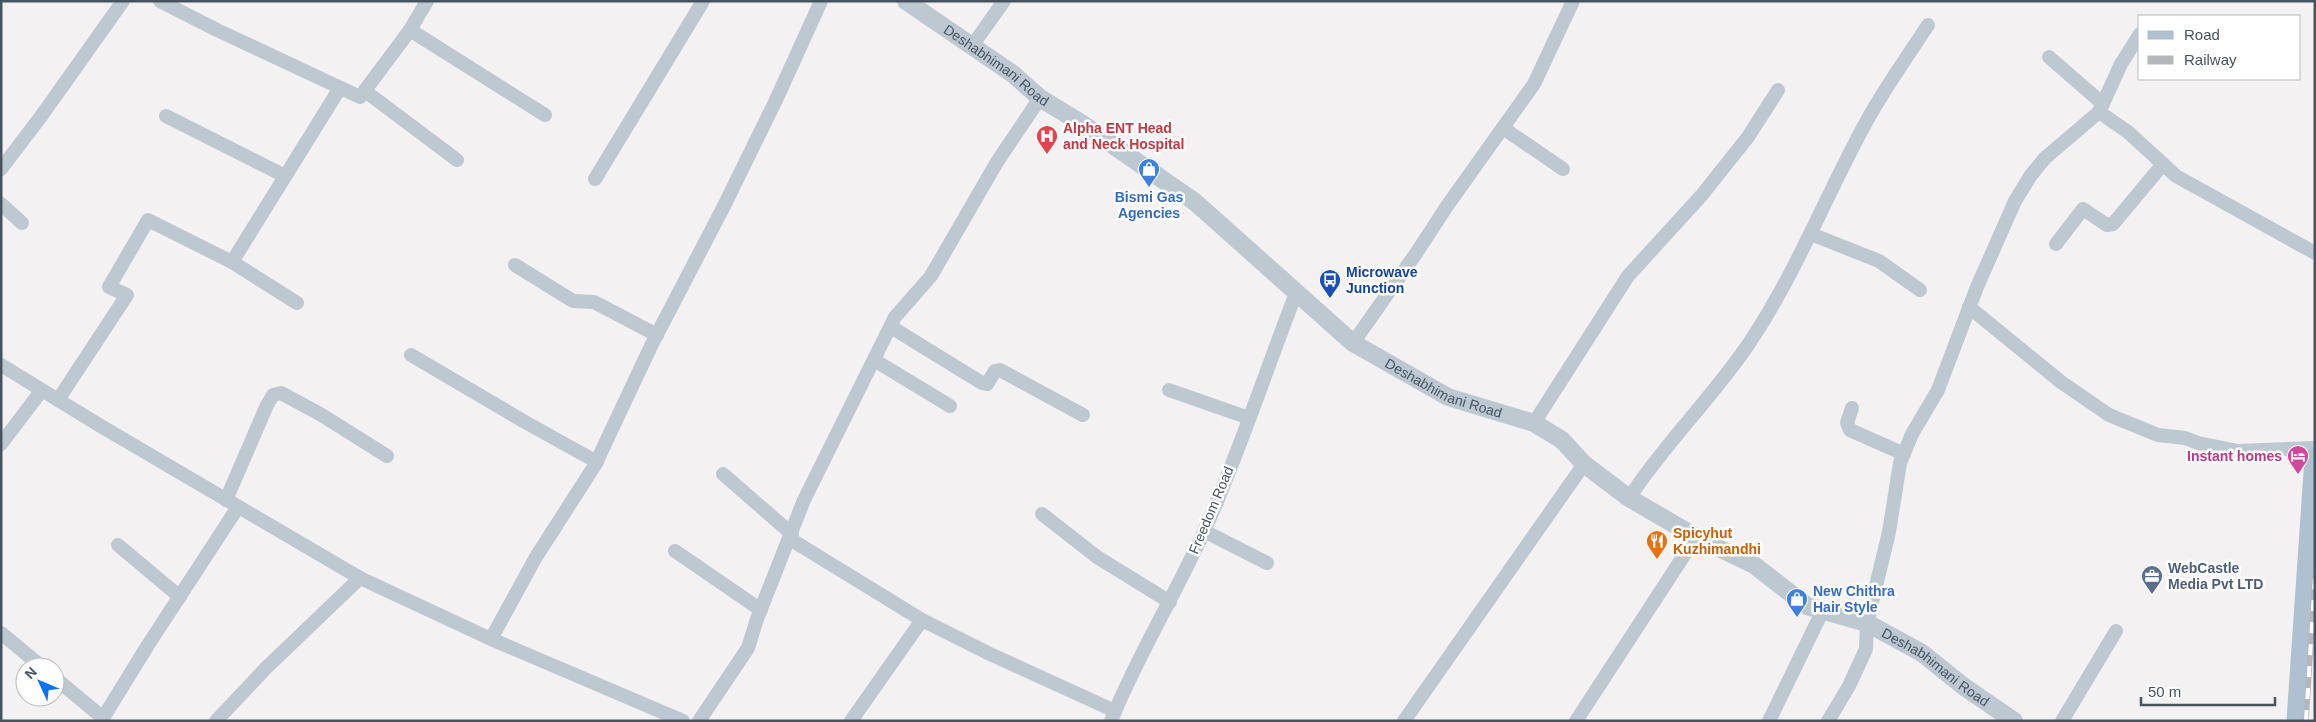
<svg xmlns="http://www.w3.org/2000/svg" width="2316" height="722" viewBox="0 0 2316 722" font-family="Helvetica,sans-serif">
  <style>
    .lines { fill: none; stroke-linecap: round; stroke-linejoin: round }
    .minor { stroke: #bec8d1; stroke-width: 14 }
    .tertiary { stroke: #bec8d1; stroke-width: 18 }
    .primary { stroke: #afc0d1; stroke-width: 21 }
    .rail-casing { stroke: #b3b6bb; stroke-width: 5.5 }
    .rail { stroke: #fff; stroke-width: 4; stroke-dasharray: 11; stroke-linecap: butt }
    .labels { text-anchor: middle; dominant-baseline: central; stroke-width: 5; stroke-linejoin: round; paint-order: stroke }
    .street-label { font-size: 14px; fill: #475460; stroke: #fff }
    .health-label { font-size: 14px; font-weight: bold; fill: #be3a42; stroke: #fff; text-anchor: start }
    .shop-label { font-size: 14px; font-weight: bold; fill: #366cbe; stroke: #fff }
    .transit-label { font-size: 14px; font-weight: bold; fill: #164399; stroke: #fff; text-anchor: start }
    .hotel-label { font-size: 14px; font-weight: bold; fill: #b23c85; stroke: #fff; text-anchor: end }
    .food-label { font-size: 14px; font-weight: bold; fill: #c56008; stroke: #fff; text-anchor: start }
    .service-label { font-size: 14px; font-weight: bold; fill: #4e5e75; stroke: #fff; text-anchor: start }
  </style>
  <rect width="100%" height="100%" fill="#f3f1f1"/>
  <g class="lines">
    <g class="minor">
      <polyline points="160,1 217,30 360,97 410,30 427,1"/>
      <polyline points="410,30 545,115"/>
      <polyline points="972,46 1004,1"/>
      <polyline points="2049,57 2103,104"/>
      <polyline points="365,91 457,160"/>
      <polyline points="2099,112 2128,132 2176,176 2315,253"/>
      <polyline points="166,116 285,176"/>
      <polyline points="1503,128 1563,169"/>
      <polyline points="1,169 42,115 123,1"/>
      <polyline points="595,179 703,1"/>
      <polyline points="1,204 22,223"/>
      <polyline points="1811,234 1879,261 1920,290"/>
      <polyline points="2056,244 2083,209 2107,225 2113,224 2163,164"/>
      <polyline points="232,262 297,303"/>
      <polyline points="515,265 573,301 594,302 657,335"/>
      <polyline points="1969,307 2061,382 2109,415 2158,435 2185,438 2198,443 2238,451 2315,448"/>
      <polyline points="891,327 982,383 987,384 995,371 1000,370 1083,415"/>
      <polyline points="1353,343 1417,252 1447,206 1534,84 1573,1"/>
      <polyline points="411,355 525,422 597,462"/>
      <polyline points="874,360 950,406"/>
      <polyline points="1,365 99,425 360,578"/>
      <polyline points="1169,390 1249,418"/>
      <polyline points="58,400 127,295 109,287 148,220 232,262 340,88"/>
      <polyline points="1852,408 1847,423 1850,430 1904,454"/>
      <polyline points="1534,423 1628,276 1701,196 1748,137 1778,90"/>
      <polyline points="1,444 42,390"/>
      <polyline points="723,474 792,534"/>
      <path d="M1629 498C1665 443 1713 397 1750 342 1792 279 1821 208 1856 141 1876 101 1903 63 1928 25"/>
      <polyline points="226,500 267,405 273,395 281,393 320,414 387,456"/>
      <polyline points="1042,514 1097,557 1170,602"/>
      <polyline points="1204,531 1267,563"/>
      <polyline points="790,539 922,620 990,654 1115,711"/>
      <polyline points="118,545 180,597"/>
      <polyline points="675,551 761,610"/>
      <polyline points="1,633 42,667"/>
      <polyline points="491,639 536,557 595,465 652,344 724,206 776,100 821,1"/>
      <polyline points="55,678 103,718 148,645 238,507"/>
      <polyline points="216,721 266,668 360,578 491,639 683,721"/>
      <polyline points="699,721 748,648 757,619 804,500 895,317 931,276 997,162 1040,98"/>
      <polyline points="851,721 922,620"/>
      <path d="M1111 721C1138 654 1177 592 1206 527 1240 451 1266 370 1296 293"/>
      <polyline points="1404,721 1584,464"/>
      <polyline points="1576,721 1696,537"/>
      <polyline points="1769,721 1823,610"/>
      <polyline points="1828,721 1849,686 1866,649 1867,623 1889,532 1900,463 1912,434 1938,390 1977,287 2015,201 2031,175 2045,158 2099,112 2121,64 2140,34"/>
      <polyline points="2062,721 2116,631"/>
    </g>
    <path class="tertiary" id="s1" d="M906 1 1013 74 1040 98 1081 123 1195 202 1353 343 1448 397 1534 423 1562 440 1584 464 1629 498 1696 537 1754 565 1807 606 1867 623 1922 653 1963 686 2014 721"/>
    <polyline class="primary" points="2297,721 2315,458"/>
    <g class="rail-casing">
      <polyline id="rail" points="2306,721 2315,576"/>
    </g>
    <use href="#rail" class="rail"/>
  </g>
  <defs>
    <g id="hospital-pin" transform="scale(1.125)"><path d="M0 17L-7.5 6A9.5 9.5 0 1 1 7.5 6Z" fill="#e0444e" stroke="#fff"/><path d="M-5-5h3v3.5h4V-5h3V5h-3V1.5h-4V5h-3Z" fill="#fff"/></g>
    <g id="shop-pin" transform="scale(1.125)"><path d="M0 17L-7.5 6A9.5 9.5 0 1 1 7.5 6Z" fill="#3f7fe0" stroke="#fff"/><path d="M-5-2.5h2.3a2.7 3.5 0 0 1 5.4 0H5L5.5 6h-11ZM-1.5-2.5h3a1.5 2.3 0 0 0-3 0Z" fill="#fff"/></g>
    <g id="bus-pin" transform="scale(1.125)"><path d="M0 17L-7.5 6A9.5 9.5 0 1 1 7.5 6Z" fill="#1a4fb4" stroke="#fff"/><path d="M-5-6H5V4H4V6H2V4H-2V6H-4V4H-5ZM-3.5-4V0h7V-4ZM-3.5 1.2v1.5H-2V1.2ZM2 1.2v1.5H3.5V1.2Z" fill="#fff"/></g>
    <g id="hotel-pin" transform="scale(1.125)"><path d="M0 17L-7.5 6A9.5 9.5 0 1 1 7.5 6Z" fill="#d1479c" stroke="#fff"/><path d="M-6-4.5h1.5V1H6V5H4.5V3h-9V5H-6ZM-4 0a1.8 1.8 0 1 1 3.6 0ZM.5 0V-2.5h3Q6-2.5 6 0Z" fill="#fff"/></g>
    <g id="restaurant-pin" transform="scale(1.125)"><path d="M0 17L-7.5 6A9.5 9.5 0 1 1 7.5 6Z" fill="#e8710a" stroke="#fff"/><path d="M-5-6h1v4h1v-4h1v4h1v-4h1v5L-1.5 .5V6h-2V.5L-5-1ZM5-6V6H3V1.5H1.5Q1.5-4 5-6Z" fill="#fff"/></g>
    <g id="office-pin" transform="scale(1.125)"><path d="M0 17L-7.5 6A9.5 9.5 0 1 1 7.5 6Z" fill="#5c6f8a" stroke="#fff"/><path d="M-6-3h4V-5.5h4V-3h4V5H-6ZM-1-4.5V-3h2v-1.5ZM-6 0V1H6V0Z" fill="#fff"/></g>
  </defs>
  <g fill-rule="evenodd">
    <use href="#hospital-pin" x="1047" y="136"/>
    <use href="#shop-pin" x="1149" y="169"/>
    <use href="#bus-pin" x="1330" y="280"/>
    <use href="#hotel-pin" x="2298" y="456"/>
    <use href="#restaurant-pin" x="1657" y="541"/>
    <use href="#office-pin" x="2152" y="576"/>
    <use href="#shop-pin" x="1797" y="599"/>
  </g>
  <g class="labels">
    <g class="street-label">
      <text stroke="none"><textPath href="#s1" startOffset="111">Deshabhimani Road</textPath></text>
      <text stroke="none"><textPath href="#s1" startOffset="666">Deshabhimani Road</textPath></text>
      <text transform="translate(1211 510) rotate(-67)">Freedom Road</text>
      <text stroke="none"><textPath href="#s1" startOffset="1238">Deshabhimani Road</textPath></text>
    </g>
    <g class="health-label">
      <text x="1063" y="128">Alpha ENT Head<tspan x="1063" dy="16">and Neck Hospital</tspan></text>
    </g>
    <g class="shop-label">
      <text x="1149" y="197">Bismi Gas<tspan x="1149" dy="16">Agencies</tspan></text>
      <text x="1813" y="591" text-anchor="start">New Chithra<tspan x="1813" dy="16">Hair Style</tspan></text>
    </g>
    <g class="transit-label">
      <text x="1346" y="272">Microwave<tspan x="1346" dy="16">Junction</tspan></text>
    </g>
    <g class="hotel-label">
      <text x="2282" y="456">Instant homes</text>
    </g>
    <g class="food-label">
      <text x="1673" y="533">Spicyhut<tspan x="1673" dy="16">Kuzhimandhi</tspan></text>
    </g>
    <g class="service-label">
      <text x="2168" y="568">WebCastle<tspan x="2168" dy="16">Media Pvt LTD</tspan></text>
    </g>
  </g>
  <rect width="2316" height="722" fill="none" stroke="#475460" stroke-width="5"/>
  <rect x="2138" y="15" width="162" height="65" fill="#ffffff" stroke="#b5bbbf"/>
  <rect x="2148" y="31" width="25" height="8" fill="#afc0d1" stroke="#b5bbbf"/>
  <text x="2184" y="40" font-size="15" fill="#475460">Road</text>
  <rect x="2148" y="56" width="25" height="8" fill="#b3b6bb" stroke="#b5bbbf"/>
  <text x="2184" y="65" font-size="15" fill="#475460">Railway</text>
  <g transform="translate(40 682) rotate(314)"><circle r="24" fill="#ffffff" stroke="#b5bbbf"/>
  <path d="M0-4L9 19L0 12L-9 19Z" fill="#0e73f0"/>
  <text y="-8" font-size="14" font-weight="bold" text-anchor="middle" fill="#475460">N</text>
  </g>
  <path d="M2141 697v8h134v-8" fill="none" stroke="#475460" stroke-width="2.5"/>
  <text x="2148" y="697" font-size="15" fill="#475460" stroke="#ffffff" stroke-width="4" paint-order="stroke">50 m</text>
</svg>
